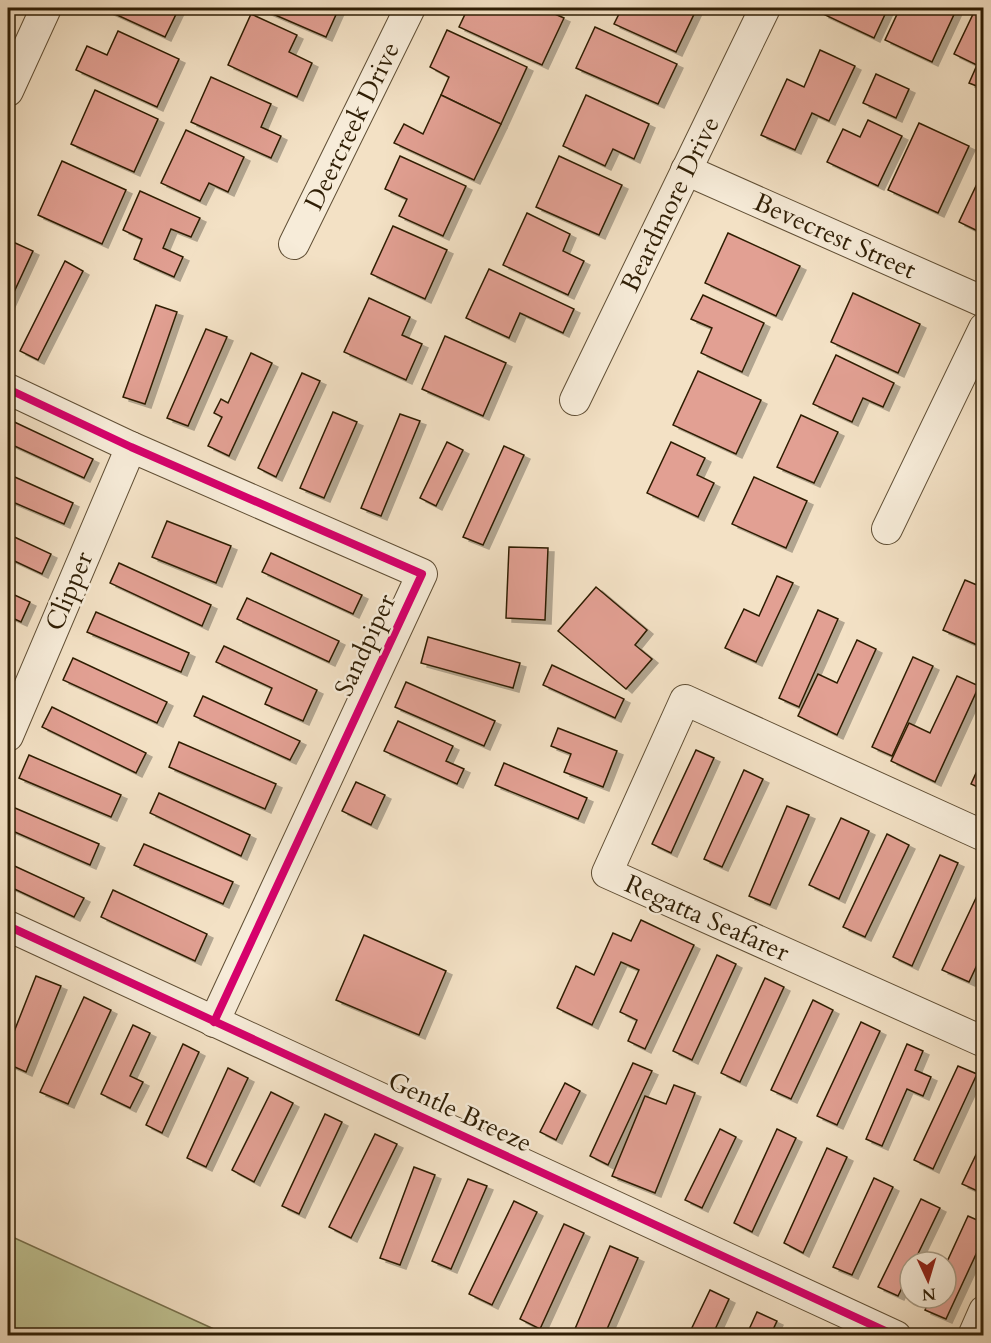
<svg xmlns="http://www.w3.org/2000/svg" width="991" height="1343" viewBox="0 0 991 1343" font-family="Cardo,serif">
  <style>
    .green { fill: #bfc292; stroke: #77704c; stroke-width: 1.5 }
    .building { fill: #e2a093; stroke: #2f1e05; stroke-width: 1.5; filter: url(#shadow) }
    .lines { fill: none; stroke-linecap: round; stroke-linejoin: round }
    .minor-casing { stroke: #604f35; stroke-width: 32 }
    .minor { stroke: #f7ecd9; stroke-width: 30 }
    .cycleway-casing { stroke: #f7ecd9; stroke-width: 11 }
    .cycleway { stroke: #d6006c; stroke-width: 8 }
    .labels { text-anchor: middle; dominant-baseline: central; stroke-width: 5; stroke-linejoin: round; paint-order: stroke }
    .street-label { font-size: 26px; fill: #2f1e05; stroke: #f7ecd9 }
  </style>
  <defs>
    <filter id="shadow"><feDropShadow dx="6" dy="4" stdDeviation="0" flood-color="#0004"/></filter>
  </defs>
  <rect width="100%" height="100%" fill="#f3e1c5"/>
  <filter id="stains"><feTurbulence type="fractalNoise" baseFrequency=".00333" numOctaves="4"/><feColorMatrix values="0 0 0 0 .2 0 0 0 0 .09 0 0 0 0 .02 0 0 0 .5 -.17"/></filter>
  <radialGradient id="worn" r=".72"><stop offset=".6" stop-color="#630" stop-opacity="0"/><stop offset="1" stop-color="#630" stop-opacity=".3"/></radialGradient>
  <polygon class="green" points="8,1235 227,1335 8,1335"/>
  <g class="building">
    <polygon points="104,8 179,8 165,37 104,9"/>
    <polygon points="259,8 339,8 326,37"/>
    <polygon points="468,8 480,8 491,13 493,8 541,8 564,18 542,65 459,27"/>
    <polygon points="622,8 697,8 676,52 614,24"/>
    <polygon points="826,8 888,8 874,38 823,14"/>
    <polygon points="900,8 957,8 932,62 885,40"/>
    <polygon points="976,8 984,8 984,89 969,83 977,65 954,54"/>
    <polygon points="251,14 297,35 289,52 312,63 297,97 228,65"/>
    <polygon points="595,27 677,64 658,104 576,68"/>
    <polygon points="447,30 527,67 501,124 441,95 449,77 430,67"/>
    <polygon points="118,31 179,59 157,107 76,70 87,46 107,55"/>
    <polygon points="820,50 855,66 829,121 812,113 795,150 761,135 787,79 804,87"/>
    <polygon points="876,74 909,89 896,118 863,103"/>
    <polygon points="211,77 271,104 261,127 281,136 271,158 191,122"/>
    <polygon points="95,90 158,119 134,172 71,144"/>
    <polygon points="441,95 501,124 474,180 394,143 404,124 423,134"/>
    <polygon points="586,95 649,124 634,159 613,149 605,166 563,146"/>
    <polygon points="868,120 902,136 878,186 827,162 843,129 860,137"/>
    <polygon points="919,123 969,146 938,213 888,190"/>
    <polygon points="186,130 244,157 228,192 209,183 200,201 161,183"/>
    <polygon points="400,156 466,186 443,236 399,216 407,199 385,189"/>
    <polygon points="559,156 622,185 599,235 536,207"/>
    <polygon points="62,161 126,190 102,244 38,215"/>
    <polygon points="984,169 984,234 959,222"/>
    <polygon points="140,191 200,218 191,237 171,229 163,248 183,257 174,277 134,259 142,239 123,230"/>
    <polygon points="527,213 570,234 563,251 584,261 568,295 503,265"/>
    <polygon points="393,226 447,250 425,299 371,274"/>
    <polygon points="728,233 800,266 776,316 705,283"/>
    <polygon points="13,242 33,251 8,305 8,253"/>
    <polygon points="65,261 83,271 38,360 20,351"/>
    <polygon points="489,269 574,309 563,333 520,313 509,338 466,318"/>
    <polygon points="853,293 920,324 898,373 831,342"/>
    <polygon points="703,295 764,323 742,372 701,353 712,328 691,319"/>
    <polygon points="369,298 410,317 402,335 422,344 406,380 344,352"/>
    <polygon points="156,305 177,312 145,404 123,397"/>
    <polygon points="206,329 227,337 188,426 167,418"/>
    <polygon points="445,336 506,363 483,416 422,389"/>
    <polygon points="251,353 272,363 229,456 208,446 222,417 214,413 221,399 228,403"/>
    <polygon points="836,355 894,383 883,407 863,398 852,422 813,404"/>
    <polygon points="698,371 761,400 736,454 673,425"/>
    <polygon points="302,373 320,381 276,477 258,468"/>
    <polygon points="333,412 357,422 324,498 300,488"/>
    <polygon points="400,414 420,421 381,516 361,508"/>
    <polygon points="801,415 838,432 814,483 777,467"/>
    <polygon points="8,419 93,459 84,478 8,443"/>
    <polygon points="447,442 463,450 436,506 420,498"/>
    <polygon points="671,442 705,458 697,475 714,483 698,517 647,493"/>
    <polygon points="504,446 524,455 483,545 463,537"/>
    <polygon points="8,474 73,503 64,524 8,500"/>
    <polygon points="754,477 807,501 786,548 732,524"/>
    <polygon points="167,521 231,546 216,583 152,557"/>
    <polygon points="984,530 984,546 978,543"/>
    <polygon points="8,534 51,554 42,574 8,558"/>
    <polygon points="509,547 548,548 545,620 506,618"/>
    <polygon points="271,553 362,595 353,614 262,572"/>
    <polygon points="119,563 211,605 202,626 110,583"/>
    <polygon points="777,576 793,583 756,662 725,648 744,609 759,616"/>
    <polygon points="965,580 984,588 984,648 943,630"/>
    <polygon points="596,587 647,630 635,645 652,659 626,689 558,631"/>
    <polygon points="8,592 30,602 21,622 8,616"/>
    <polygon points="247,598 339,641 329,662 237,619"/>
    <polygon points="818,610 838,619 799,707 779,698"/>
    <polygon points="96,612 189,653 181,672 87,632"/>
    <polygon points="428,637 520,663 513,688 421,663"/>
    <polygon points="857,640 876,649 837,735 798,716 818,674 837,683"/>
    <polygon points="224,646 317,690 303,721 265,704 272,688 216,662"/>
    <polygon points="913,657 933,666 892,756 872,747"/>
    <polygon points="73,658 167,702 157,723 63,680"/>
    <polygon points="552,665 624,699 615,718 543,685"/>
    <polygon points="957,676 979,686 935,782 891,761 909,723 930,733"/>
    <polygon points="406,682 495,721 484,746 395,707"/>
    <polygon points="203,696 300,741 290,760 194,716"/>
    <polygon points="52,707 146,753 136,773 42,727"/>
    <polygon points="398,721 453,746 446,761 464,769 457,784 384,751"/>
    <polygon points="558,728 617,751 603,787 564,772 571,754 551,746"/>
    <polygon points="179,742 276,784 265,809 169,767"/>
    <polygon points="696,750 714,758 671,853 652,844"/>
    <polygon points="29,755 121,795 111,817 19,778"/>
    <polygon points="984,756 984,790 971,784"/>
    <polygon points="504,763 587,798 578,819 495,785"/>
    <polygon points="744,770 763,779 722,867 704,859"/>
    <polygon points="356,782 385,795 371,825 342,811"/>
    <polygon points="159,793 250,835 241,856 150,813"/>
    <polygon points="8,805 99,844 90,865 8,829"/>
    <polygon points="787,806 809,815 770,905 749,896"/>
    <polygon points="841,818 869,831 839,899 809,885"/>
    <polygon points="887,834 909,845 865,937 843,927"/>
    <polygon points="144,844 233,882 223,904 134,865"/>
    <polygon points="940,855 958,863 912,966 893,957"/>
    <polygon points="8,863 84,898 74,917 8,886"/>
    <polygon points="984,881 984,950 969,982 942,970"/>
    <polygon points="113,890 207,934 195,961 101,917"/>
    <polygon points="641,920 694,945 645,1049 628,1041 637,1020 620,1012 639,970 621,962 592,1025 557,1008 576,966 594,975 613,933 631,941"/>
    <polygon points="364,935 446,971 419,1035 336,1000"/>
    <polygon points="717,955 736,964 692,1060 673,1051"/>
    <polygon points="36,976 61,986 26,1072 8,1064 8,1047"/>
    <polygon points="765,978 784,987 740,1082 721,1073"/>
    <polygon points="84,997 111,1010 68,1104 40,1092"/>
    <polygon points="813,1000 833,1010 791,1099 771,1090"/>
    <polygon points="861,1022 880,1031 837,1125 817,1116"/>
    <polygon points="133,1025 150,1033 130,1076 143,1082 130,1108 101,1094"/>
    <polygon points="183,1044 199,1052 162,1133 146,1125"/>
    <polygon points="907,1044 923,1051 915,1070 931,1077 923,1096 907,1089 882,1146 866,1139"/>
    <polygon points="633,1063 652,1071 608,1165 590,1156"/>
    <polygon points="958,1066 977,1074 933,1169 914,1160"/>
    <polygon points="228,1068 248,1078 206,1167 187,1158"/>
    <polygon points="565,1083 580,1091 556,1140 540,1132"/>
    <polygon points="674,1085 695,1093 655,1193 612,1176 645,1096 666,1104"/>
    <polygon points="271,1092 293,1103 254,1182 232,1170"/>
    <polygon points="325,1114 342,1122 299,1214 282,1206"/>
    <polygon points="720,1129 736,1137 702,1208 685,1200"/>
    <polygon points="777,1129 796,1138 752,1232 734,1223"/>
    <polygon points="375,1134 397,1144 351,1238 329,1227"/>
    <polygon points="984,1138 984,1189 982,1193 962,1184"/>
    <polygon points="827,1148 847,1157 803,1253 784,1243"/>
    <polygon points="414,1167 435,1175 400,1265 380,1258"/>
    <polygon points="874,1178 893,1187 852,1275 833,1267"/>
    <polygon points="468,1179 487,1186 451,1269 432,1261"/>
    <polygon points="921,1199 940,1208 914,1262 910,1262 910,1271 898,1296 878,1287"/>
    <polygon points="514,1201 537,1212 492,1305 469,1294"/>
    <polygon points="968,1216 984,1223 984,1237 946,1319 925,1310 930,1298 946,1298 946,1264"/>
    <polygon points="564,1224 584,1233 540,1329 520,1319"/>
    <polygon points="610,1246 638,1258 604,1336 572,1336"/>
    <polygon points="710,1290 729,1299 712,1336 688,1336"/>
    <polygon points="757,1312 777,1321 770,1336 746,1336"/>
  </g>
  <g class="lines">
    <g class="minor-casing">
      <g id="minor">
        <polyline points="8,91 46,8"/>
        <polyline points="686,170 984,302"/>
        <polyline points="294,244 410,8"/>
        <polyline points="8,389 131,447 422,574 214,1022"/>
        <polyline points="575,400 765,8"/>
        <polyline points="887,529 984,328"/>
        <polyline points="8,736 131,447"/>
        <polyline points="984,836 685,700 607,873 984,1042"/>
        <polyline points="8,926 896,1336"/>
        <polyline points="973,1336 984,1311"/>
      </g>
    </g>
    <use href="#minor" class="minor"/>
    <g class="cycleway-casing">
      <g id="cycleway">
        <polyline points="8,389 131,447 422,574 214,1022"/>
        <polyline points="8,926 896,1336"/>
      </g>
    </g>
    <use href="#cycleway" class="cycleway"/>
  </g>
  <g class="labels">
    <g class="street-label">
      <text transform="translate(352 126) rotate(-64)">Deercreek Drive</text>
      <text transform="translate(670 204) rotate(-64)">Beardmore Drive</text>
      <text transform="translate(835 236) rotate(24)">Bevecrest Street</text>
      <text transform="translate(69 591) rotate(-67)">Clipper</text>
      <text transform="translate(365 645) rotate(-65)">Sandpiper</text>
      <text transform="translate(707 918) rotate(24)">Regatta Seafarer</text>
      <text transform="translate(460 1112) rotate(25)">Gentle Breeze</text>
    </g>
  </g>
  <rect width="991" height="1343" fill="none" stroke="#f3e1c5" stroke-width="30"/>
  <rect x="9" y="9" width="973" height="1325" fill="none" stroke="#2f1e05" stroke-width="3"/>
  <rect x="15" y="15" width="961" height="1313" fill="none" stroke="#2f1e05" stroke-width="1.5"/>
  <g transform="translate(928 1280) rotate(176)"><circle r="28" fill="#f7ecd9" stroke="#a79a84" stroke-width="1.5"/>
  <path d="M0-4.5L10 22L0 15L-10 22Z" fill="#8f2418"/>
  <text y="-9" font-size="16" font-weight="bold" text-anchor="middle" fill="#2f1e05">N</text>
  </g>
  <rect width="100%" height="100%" filter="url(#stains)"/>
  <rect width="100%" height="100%" fill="url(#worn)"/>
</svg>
